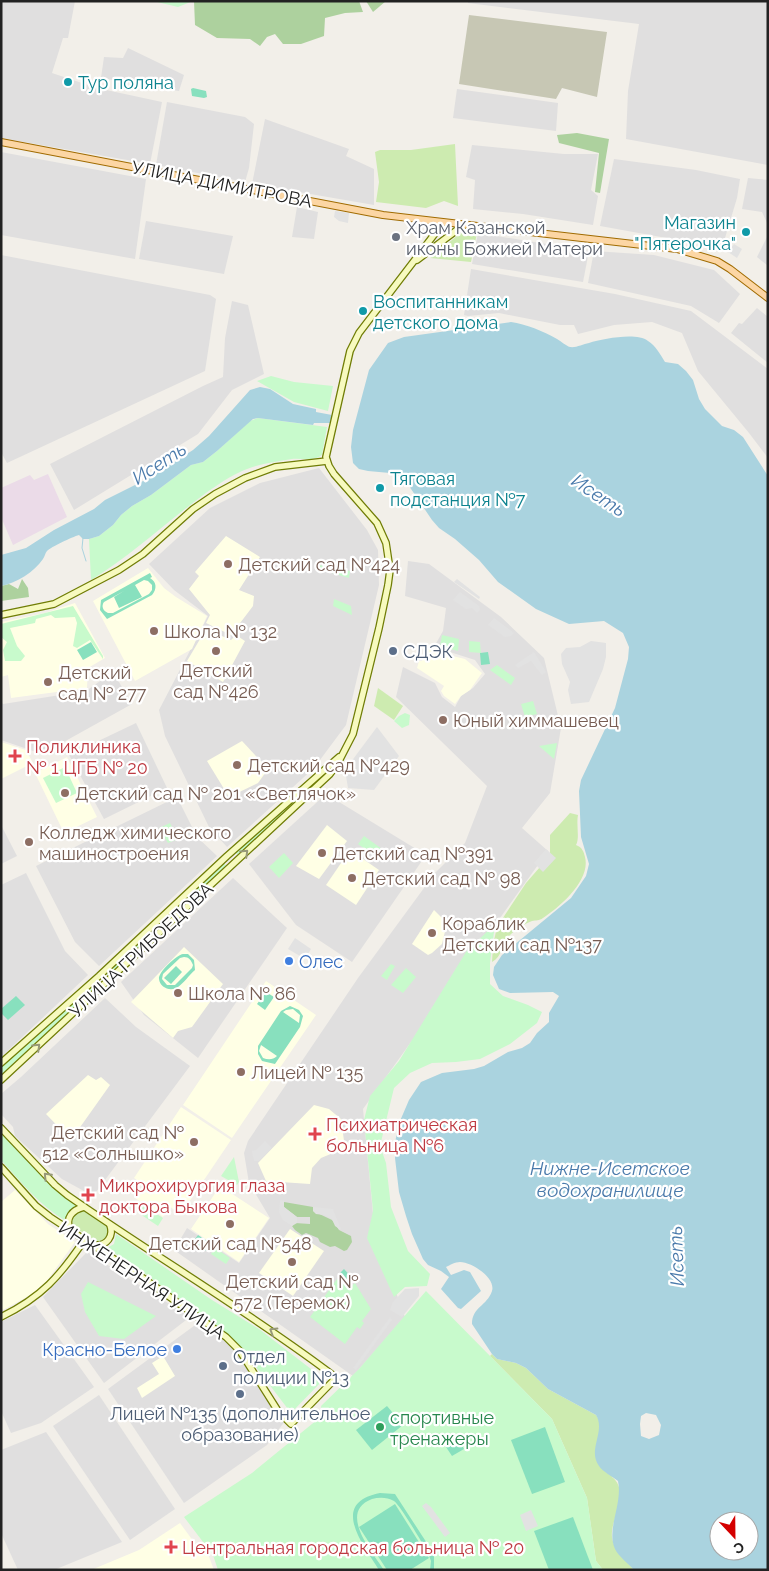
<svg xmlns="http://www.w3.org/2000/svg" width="769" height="1571" viewBox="0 0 769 1571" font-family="Raleway,sans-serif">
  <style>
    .residential { fill: #e0dfdf }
    .industrial { fill: #ebdbe8 }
    .education { fill: #ffffe5 }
    .construction { fill: #c7c7b4 }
    .grass { fill: #cdebb0 }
    .forest { fill: #add19e }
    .park { fill: #c8facc }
    .pitch { fill: #88e0be; fill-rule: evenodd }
    .parking { fill: #e2e2e2 }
    .water { fill: #aad3df; fill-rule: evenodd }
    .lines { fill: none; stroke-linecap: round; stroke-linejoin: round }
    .stream { stroke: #aad3df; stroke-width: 1 }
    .secondary-casing { stroke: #707d05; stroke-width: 8 }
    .primary-casing { stroke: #a06b00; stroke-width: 8 }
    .secondary { stroke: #f7fabf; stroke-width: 5.5 }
    .primary { stroke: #fcd6a4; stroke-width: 6 }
    .oneway { stroke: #979978 }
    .culture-dot { fill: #0f9aa8; stroke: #fff; stroke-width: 2 }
    .worship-dot { fill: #6b7280; stroke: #fff; stroke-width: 2 }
    .education-dot { fill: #8d6e63; stroke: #fff; stroke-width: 2 }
    .service-dot { fill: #5c6f8a; stroke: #fff; stroke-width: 2 }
    .health-dot { fill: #e0444e; stroke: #fff; stroke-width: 2 }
    .shop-dot { fill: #3f7fe0; stroke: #fff; stroke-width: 2 }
    .leisure-dot { fill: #2e9e5b; stroke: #fff; stroke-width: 2 }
    .labels { text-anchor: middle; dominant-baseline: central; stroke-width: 4.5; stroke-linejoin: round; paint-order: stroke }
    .culture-label { font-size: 18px; fill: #0d838f; stroke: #fff; text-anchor: start }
    .street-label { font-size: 18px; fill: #222; stroke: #fff }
    .worship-label { font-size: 18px; fill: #5b616d; stroke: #fff; text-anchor: start }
    .education-label { font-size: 18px; fill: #785e54; stroke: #fff; text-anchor: start }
    .service-label { font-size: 18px; fill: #4e5e75; stroke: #fff; text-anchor: start }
    .health-label { font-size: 18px; fill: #be3a42; stroke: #fff; text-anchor: start }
    .shop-label { font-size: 18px; fill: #366cbe; stroke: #fff; text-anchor: start }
    .leisure-label { font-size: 18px; fill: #27864d; stroke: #fff; text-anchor: start }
    .water-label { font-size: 19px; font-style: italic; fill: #4a7aab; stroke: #fff }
  </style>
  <rect width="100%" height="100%" fill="#f2efe9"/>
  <g class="residential">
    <polygon points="1,1 75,1 68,38 63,38 52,73 97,88 162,102 150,164 1,138"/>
    <polygon points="468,1 768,1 768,165 626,139 628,91 639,24 468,3"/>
    <polygon points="128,48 184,75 179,91 101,78 104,57 123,58"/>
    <polygon points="457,89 558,103 556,131 453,118"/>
    <polygon points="167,102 245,117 254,124 249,168 245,182 156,165"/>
    <polygon points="265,119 349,149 346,156 374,169 374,205 252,184"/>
    <polygon points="472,145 564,154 598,154 591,190 598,196 593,225 523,214 473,209 475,180 466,177"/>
    <polygon points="1,152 146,179 135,259 1,235"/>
    <polygon points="614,159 696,170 740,179 737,198 722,248 600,226"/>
    <polygon points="748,178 768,180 768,225 762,212 742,209"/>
    <polygon points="297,207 318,212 314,239 292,237"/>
    <polygon points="146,221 233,236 224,274 139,259"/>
    <polygon points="478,233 589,251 583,282 472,264"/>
    <polygon points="768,235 768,266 757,257"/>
    <polygon points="594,251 654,255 714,270 740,294 719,323 691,306 588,283"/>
    <polygon points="1,255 210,295 216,299 205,371 7,463 1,452"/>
    <polygon points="471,269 615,294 691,311 768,369 768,458 749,433 698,371 682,333 652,322 614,325 578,334 574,325 560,325 499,313 468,316 464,315"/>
    <polygon points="232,301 248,305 264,374 232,390 198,434 74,510 50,464 203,386 223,377 225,338"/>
    <polygon points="757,308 768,317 768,363 731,333 739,323 742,324"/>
    <polygon points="319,468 367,530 378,550 379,585 346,725 314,768 227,847 209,827 165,736 159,710 208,616 174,590 149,564 210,508 260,483"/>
    <polygon points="408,561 429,564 501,617 544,658 561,728 550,793 522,828 548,851 363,1109 375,1235 405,1317 353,1376 174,1250 187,1228 239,1263 270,1218 249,1183 244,1153 248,1141 358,978 435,873 465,843 487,786 396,697 403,667 435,683 442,697 455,707 461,696 473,688 485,674 475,660 434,647 443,631 446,608 405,596"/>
    <polygon points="113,672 132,704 42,754 1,740 1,702 3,704 86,691"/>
    <polygon points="136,723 167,788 104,819 69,755"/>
    <polygon points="326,794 426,855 352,962 296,925 249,864"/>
    <polygon points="177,797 197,837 217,856 99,966 75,942 36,866"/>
    <polygon points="1,825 17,856 1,864"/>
    <polygon points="26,873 65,951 88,975 1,1057 1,885"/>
    <polygon points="233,878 287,928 198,1058 144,1015 121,982"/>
    <polygon points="105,998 136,1027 190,1066 93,1196 62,1179 15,1136 13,1127 1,1114 1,1094 21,1077"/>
    <polygon points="87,1252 190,1317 104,1383 43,1297"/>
    <polygon points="35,1305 94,1387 41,1423 11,1433 1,1411 1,1322"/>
    <polygon points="202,1320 235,1347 285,1421 267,1445 184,1503 108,1389"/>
    <polygon points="99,1395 175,1509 130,1540 53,1426"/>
    <polygon points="46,1432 122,1542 54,1570 18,1570 1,1533 1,1450"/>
  </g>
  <polygon class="industrial" points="48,474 67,517 13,545 1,517 1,488 30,475 34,480"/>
  <g class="education">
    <polygon points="226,536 260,557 239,590 254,596 253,606 231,635 206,623 210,615 189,589 199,576 195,572"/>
    <polygon points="148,568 164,588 176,597 207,616 192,649 135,681 93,601"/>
    <polygon points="75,603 105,658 88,668 87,688 11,698 8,675 1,677 1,622 45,613"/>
    <polygon points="206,629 231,640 236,635 245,641 223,682 187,661"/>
    <polygon points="430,648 444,654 465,659 482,673 470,690 461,696 455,704 444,696 441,691 444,686 417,668 419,661 422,661 423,653"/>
    <polygon points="242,741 268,769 258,783 229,797 207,761"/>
    <polygon points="1,742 26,750 33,763 1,779"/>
    <polygon points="67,757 97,817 64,833 35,773"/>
    <polygon points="327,825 347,841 319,879 296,866"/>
    <polygon points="350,850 379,870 356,905 326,885"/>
    <polygon points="434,910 447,923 442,944 432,953 428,955 412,944"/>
    <polygon points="184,947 223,984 192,1027 178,1031 173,1038 131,1002"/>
    <polygon points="266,981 316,1015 232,1138 183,1105"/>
    <polygon points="88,1075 96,1080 101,1077 110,1085 71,1140 46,1114"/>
    <polygon points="314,1105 329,1109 341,1119 345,1148 321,1158 312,1168 310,1184 266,1181 258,1163"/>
    <polygon points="181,1107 231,1140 181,1214 170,1207 163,1217 135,1198 144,1185 134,1178"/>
    <polygon points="220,1186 269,1218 239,1262 191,1229"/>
    <polygon points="15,1190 48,1224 75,1242 44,1285 36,1292 3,1310 1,1308 1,1202"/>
    <polygon points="290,1229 324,1251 293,1296 259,1273"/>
    <polygon points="163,1356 175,1376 142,1398 137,1388 159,1374 152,1363"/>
    <polygon points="180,1523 202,1553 208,1554 214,1570 91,1570 139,1550"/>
  </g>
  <polygon class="construction" points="469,15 607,32 597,97 562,88 556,99 459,84"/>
  <g class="grass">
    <polygon points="455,144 458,206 444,201 426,208 376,202 379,182 375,152 380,150 411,150"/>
    <polygon points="463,231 477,233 471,262 430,258"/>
    <polygon points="378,688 403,706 394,720 374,706"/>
    <path d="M570 813 578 815C576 825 580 838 576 845 582 847 584 852 585 857 591 880 560 907 543 918 539 921 536 920 532 921 524 924 515 930 509 936 502 944 502 957 492 962L493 945 497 927 526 883 547 859 550 853V835Z"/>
    <polygon points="81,1209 108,1226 110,1230 107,1238 98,1242 74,1227 71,1218 75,1212"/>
    <path d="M492 1354 497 1359 516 1363 526 1368 548 1389 596 1415 600 1421 612 1477C631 1492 610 1519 612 1537 614 1552 625 1559 634 1570H603L596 1561 587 1498 552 1419 490 1356Z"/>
  </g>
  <g class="forest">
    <polygon points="194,1 359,1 363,12 345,13 325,18 324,36 301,44 283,44 275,34 267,37 260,46 250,39 217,38 195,25"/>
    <polygon points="366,1 386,1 373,12"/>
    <polygon points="577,133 609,139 600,193 595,192 599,153 559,143 557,135"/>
    <polygon points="22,579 28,588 29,597 1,601 1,586 9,584 18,589"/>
    <polygon points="284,1202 313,1207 313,1211 332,1220 339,1230 351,1236 352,1242 347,1250 344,1251 335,1246 330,1247 320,1242 318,1238 306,1233 302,1235 295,1230 292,1226 295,1223 310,1224 310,1217 297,1217 284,1207"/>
  </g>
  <g class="park">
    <polygon points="153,1 193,1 178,7"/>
    <polygon points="271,376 294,382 333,386 328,411 294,402 257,381"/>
    <path d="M258 418 327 427 322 455C313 462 302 458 292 459 275 462 256 464 240 472 225 479 211 489 198 499 162 526 129 557 91 580L89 539 99 536 113 525 121 515 132 506 151 495 191 465 203 462 217 451 250 421Z"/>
    <polygon points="319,565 350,571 349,578 318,569"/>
    <polygon points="334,599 351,606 352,615 333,606"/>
    <polygon points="73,606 103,656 103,659 90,640 77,648 73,646 77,623 75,617 55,618 51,615 36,619 35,623 10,628 17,646 25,656 21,661 5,661 3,650 7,642 1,637 1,624"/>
    <polygon points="442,635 459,639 458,651 440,646"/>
    <polygon points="469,641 480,642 481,653 469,652"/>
    <polygon points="497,665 515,678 511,685 490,670"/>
    <polygon points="533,701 537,714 525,717 521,704"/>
    <polygon points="405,713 410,715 409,725 402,728 394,721 399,716"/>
    <polygon points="557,743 554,759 539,746"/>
    <polygon points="65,767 77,793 56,803 43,778"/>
    <polygon points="315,780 317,783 239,856 235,852"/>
    <polygon points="170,823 178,839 168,843 159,828"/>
    <polygon points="364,836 382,849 376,857 358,844"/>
    <polygon points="284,853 293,863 279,878 269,867"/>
    <polygon points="223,862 227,867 109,977 105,972"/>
    <polygon points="495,924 490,963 490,984 503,996 528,1005 542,1012 537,1023 510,1044 480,1059 456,1062 432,1063 410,1073 394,1088 380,1146 386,1163 391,1207 408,1251 430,1274 427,1286 405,1287 394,1297 367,1238 373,1211 364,1120 370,1096 399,1061 466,952"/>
    <polygon points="391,964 395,966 387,980 381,976"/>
    <polygon points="406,968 416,977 403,993 391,985"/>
    <polygon points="97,980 102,984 1,1075 1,1066"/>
    <path d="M1 1131 53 1186 76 1206 66 1216V1221C40 1206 21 1182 1 1160Z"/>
    <polygon points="234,1157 239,1182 237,1185 221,1176"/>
    <polygon points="141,1204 163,1218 158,1226 140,1214 139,1208"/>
    <polygon points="116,1234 212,1300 259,1329 324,1379 291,1413 239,1345 147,1275 107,1248 114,1244"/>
    <polygon points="215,1248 230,1258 226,1264 211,1254"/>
    <polygon points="337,1279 349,1288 355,1283 371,1309 362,1321 364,1323 360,1329 357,1327 345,1344 310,1317"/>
    <polygon points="88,1282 156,1316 124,1339 99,1336 85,1312 81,1294"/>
    <polygon points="426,1291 552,1419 587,1498 596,1561 603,1570 218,1570 213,1555 184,1517 252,1473 323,1415 321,1406 359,1369"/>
  </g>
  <g class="pitch">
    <polygon points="193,88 206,91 207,97 204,98 192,96 191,89"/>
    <path d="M150 573 152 577 150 578C157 582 157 589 152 595L107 619 100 610 101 600ZM144 580 148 581 152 585V590L149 594 113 613H108C103 611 101 606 104 602L124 591 114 597 119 608 142 597 135 585Z"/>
    <polygon points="91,642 97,652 83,660 77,650"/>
    <polygon points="488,652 490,664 481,665 480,653"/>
    <path d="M183 954H188L194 960 195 970C189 975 184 983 178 987 171 992 160 988 159 979 158 972 177 955 183 954ZM184 957C189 957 191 960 193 965L192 968 175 985H167L162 979 163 974 180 958Z"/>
    <polygon points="176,966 182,972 171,984 164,978"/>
    <polygon points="266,992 274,997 265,1010 257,1004"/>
    <polygon points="16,996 25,1005 8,1020 1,1013 1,1009"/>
    <path d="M290 1006 299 1010 303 1016 300 1027 275 1064 262 1061 258 1054V1046L281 1011ZM293 1009 300 1015 299 1023 283 1012 286 1010ZM261 1045 277 1056C273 1060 268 1060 263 1058L259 1051Z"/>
    <polygon points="198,1235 210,1243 205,1251 193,1242"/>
    <polygon points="344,1269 354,1280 348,1285 338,1275"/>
    <polygon points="387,1406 403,1425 372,1450 356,1430"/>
    <polygon points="545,1427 565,1482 532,1494 511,1440"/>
    <polygon points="454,1433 464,1449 452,1456 442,1441"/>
    <path d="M380 1493 395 1494 434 1554V1570H430L431 1561 428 1553C422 1543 401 1506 394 1501 387 1497 379 1497 372 1499 337 1512 373 1553 384 1570H379C363 1544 329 1503 380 1493Z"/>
    <polygon points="395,1504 429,1558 410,1570 387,1570 359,1527"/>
    <polygon points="573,1517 593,1570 549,1570 534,1531"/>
  </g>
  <g class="parking">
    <polygon points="335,211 349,213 348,223 339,221 334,217"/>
    <polygon points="734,244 742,249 737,258 728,252"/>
    <polygon points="457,579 480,597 479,599 454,582"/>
    <polygon points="460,592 479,606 480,610 477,613 472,608 466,609 453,600"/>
    <polygon points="494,618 514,633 511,636 505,637 488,625"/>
    <polygon points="591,641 606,643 606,657 603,669 589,702 571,704 568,690 570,682 562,664 561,654 566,648 580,647"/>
    <polygon points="534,652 546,672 542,675 531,661 518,668 515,665"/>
    <polygon points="377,727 399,756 374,790 348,788 345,770"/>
    <polygon points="546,849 556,858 543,872 534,863"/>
    <polygon points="295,938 311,949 305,959 288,949"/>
    <polygon points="265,1141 272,1148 259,1161 254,1161 252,1151 256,1150"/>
    <polygon points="280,1200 284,1201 284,1207 297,1217 297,1223 292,1226 283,1220 279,1212"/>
    <polygon points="313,1207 333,1209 341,1230 335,1226 332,1219 324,1215 316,1214 313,1211"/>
    <polygon points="255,1275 270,1285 264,1292 250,1281"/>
    <polygon points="419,1288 419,1296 402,1317 390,1310 393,1302 405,1289"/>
    <polygon points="390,1317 392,1320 356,1370 353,1368"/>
    <polygon points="426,1503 431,1507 450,1533 445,1537 422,1506"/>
    <polygon points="531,1510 538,1526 526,1531 520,1515"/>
  </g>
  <g class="water">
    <path d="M511 322C526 324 543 331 557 339 561 341 566 346 570 347 576 348 583 344 589 343 603 339 636 332 648 341 656 346 660 354 665 362L678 364 686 371 693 380 699 399 705 409 722 426 734 430 743 437 768 476V1570H634C628 1563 619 1557 615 1549 606 1529 623 1504 618 1481 612 1476 603 1472 599 1466 587 1450 606 1431 596 1415L548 1389 526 1368 516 1363 497 1359 492 1354 472 1324C472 1307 487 1306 492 1291 496 1278 472 1262 460 1262 455 1262 450 1265 446 1267L451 1275 464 1270 470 1272 481 1291 461 1309 458 1308 441 1289 449 1277 441 1271 428 1265 423 1259 412 1234 406 1216 399 1192 395 1158V1142L400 1121 409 1100 421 1082 442 1073 474 1069 484 1066 508 1052 522 1048 530 1043 537 1033 549 1022V1013L559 996 553 992 510 993 499 989 493 975 494 967 502 955 571 898 586 876 589 864 581 837 579 791 581 780 615 708 628 659 629 647 623 633 604 621 569 624 536 609 498 582 479 560 455 539 439 528 432 520 409 486 401 477 390 473 368 471 359 469 353 463 351 447 353 430 369 370 388 343 404 337ZM646 1413 656 1415 661 1425 659 1435 649 1439 641 1436 640 1424 641 1416ZM719 1521H749V1551H719Z"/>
    <path d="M260 387 270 389 293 404 316 409V412L332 415 330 423H314L313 425 258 418 253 419 217 451 203 462 191 465 151 495 132 506 121 515 113 525 99 536 89 539H83L79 535C72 537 51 547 47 551 45 553 45 556 43 559 34 572 17 583 1 586V555L26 548 54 530 94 509 105 500 151 477 193 450 209 436 250 390Z"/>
  </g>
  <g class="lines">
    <polyline class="stream" points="83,538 82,548 86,561"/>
    <g class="secondary-casing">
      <g id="secondary">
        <polyline points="417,260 465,224"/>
        <polyline points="1,615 54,604 119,570 143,554 193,509 215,494 245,478 275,467 327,461"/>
        <polyline points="1,1063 99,976 227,856 339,757"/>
        <polyline points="1,1080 330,774 338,763 353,734 379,628 388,585 390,570 386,543 377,523 334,474 329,466 326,457 350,351 359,333 443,223"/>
        <path d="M1 1128 55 1185 67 1195C153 1255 243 1308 326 1370L334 1376 333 1381 291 1424 278 1411 240 1351 226 1337 143 1278 50 1217 36 1206 1 1167"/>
        <path d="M70 1230C65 1218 72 1210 84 1207"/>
        <path d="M95 1245C107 1246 114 1236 110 1225"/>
        <path d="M1 1317C42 1297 60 1276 85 1239"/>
      </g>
    </g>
    <g class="primary-casing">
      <polyline id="primary" points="1,142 383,215 677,249 717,261 730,269 768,298"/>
    </g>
    <use href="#secondary" class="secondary"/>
    <use href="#primary" class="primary"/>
  </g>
  <defs><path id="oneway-chevron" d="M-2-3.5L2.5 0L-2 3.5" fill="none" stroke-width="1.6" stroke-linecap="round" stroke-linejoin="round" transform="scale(1.25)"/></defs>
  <g class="oneway">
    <use href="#oneway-chevron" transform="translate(245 853) rotate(-44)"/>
    <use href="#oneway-chevron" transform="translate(37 1047) rotate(-44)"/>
    <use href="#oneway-chevron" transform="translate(47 1176) rotate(-134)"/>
    <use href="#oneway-chevron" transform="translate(273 1331) rotate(-148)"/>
  </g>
  <g class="culture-dot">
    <circle cx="68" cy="82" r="5"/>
    <circle cx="746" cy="232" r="5"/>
    <circle cx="363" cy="311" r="5"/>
    <circle cx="380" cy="488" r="5"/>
  </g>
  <circle class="worship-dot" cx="396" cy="237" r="5"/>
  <g class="education-dot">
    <circle cx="228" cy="564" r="5"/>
    <circle cx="154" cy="631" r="5"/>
    <circle cx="216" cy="651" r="5"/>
    <circle cx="48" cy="682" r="5"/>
    <circle cx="443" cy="720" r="5"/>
    <circle cx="237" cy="765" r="5"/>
    <circle cx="65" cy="793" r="5"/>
    <circle cx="29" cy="842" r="5"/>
    <circle cx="322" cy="853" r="5"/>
    <circle cx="352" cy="878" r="5"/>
    <circle cx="432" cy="933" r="5"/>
    <circle cx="178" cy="993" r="5"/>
    <circle cx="241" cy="1072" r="5"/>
    <circle cx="194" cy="1142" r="5"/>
    <circle cx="230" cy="1224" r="5"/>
    <circle cx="292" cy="1262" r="5"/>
  </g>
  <g class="service-dot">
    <circle cx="393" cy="651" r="5"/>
    <circle cx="223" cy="1366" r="5"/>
    <circle cx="240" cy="1394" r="5"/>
  </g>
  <g class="health-dot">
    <path d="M12.5 748.5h5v5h5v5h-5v5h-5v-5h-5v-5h5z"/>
    <path d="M312.5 1126.5h5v5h5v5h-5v5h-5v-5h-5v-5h5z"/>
    <path d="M85.5 1187.5h5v5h5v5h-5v5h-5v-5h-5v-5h5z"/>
    <path d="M168.5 1539.5h5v5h5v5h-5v5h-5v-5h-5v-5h5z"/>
  </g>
  <g class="shop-dot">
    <circle cx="289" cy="961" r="5"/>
    <circle cx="177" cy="1349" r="5"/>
  </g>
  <circle class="leisure-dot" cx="380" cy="1427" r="5"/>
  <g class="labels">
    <g class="culture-label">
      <text x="78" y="82">Тур поляна</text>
      <text x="736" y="222" text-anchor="end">Магазин<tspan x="736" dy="21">"Пятерочка"</tspan></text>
      <text x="373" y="301">Воспитанникам<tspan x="373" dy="21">детского дома</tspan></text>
      <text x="390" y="478">Тяговая<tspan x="390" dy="21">подстанция №7</tspan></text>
    </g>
    <g class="street-label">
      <text transform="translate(222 184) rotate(11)">УЛИЦА ДИМИТРОВА</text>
      <text transform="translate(141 950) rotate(-43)">УЛИЦА ГРИБОЕДОВА</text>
      <text transform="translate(142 1280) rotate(34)">ИНЖЕНЕРНАЯ УЛИЦА</text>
    </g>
    <g class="worship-label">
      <text x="406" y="227">Храм Казанской<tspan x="406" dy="21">иконы Божией Матери</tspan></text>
    </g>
    <g class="education-label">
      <text x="238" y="564">Детский сад №424</text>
      <text x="164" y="631">Школа № 132</text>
      <text x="216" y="670" text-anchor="middle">Детский<tspan x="216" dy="21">сад №426</tspan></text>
      <text x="58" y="672">Детcкий<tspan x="58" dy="21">сад № 277</tspan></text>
      <text x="453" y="720">Юный химмашевец</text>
      <text x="247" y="765">Детский сад №429</text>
      <text x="75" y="793">Детский сад № 201 «Светлячок»</text>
      <text x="39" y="832">Колледж химического<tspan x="39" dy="21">машиностроения</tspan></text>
      <text x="332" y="853">Детский сад №391</text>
      <text x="362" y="878">Детский сад № 98</text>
      <text x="442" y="923">Кораблик<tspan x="442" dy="21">Детский сад №137</tspan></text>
      <text x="188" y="993">Школа № 86</text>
      <text x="251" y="1072">Лицей № 135</text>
      <text x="184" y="1132" text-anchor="end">Детский сад №<tspan x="184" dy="21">512 «Солнышко»</tspan></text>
      <text x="230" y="1243" text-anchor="middle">Детский сад №548</text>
      <text x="292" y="1281" text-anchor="middle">Детский сад №<tspan x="292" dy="21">572 (Теремок)</tspan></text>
    </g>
    <g class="service-label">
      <text x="403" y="651">СДЭК</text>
      <text x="233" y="1356">Отдел<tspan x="233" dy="21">полиции №13</tspan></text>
      <text x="240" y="1413" text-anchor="middle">Лицей №135 (дополнительное<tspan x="240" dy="21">образование)</tspan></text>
    </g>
    <g class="health-label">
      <text x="26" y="746">Поликлиника<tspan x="26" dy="21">№ 1 ЦГБ № 20</tspan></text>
      <text x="326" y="1124">Психиатрическая<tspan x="326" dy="21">больница №6</tspan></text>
      <text x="99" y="1185">Микрохирургия глаза<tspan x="99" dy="21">доктора Быкова</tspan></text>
      <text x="182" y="1547">Центральная городская больница № 20</text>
    </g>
    <g class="shop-label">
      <text x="299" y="961">Олес</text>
      <text x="167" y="1349" text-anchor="end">Красно-Белое</text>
    </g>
    <g class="leisure-label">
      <text x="390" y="1417">спортивные<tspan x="390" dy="21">тренажеры</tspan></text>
    </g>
    <g class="water-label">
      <text transform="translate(159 463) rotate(-33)">Исеть</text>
      <text transform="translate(599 495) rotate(34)">Исеть</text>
      <text x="610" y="1168">Нижне-Исетское<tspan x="610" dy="22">водохранилище</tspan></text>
      <text transform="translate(676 1256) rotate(-92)">Исеть</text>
    </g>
  </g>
  <rect width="769" height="1571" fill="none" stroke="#222222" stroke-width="5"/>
  <g transform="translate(734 1536) rotate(158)"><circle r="24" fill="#ffffff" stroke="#a7a7a7"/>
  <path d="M0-4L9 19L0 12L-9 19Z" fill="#d40000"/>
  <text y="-8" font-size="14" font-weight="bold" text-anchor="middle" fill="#222222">С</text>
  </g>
</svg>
